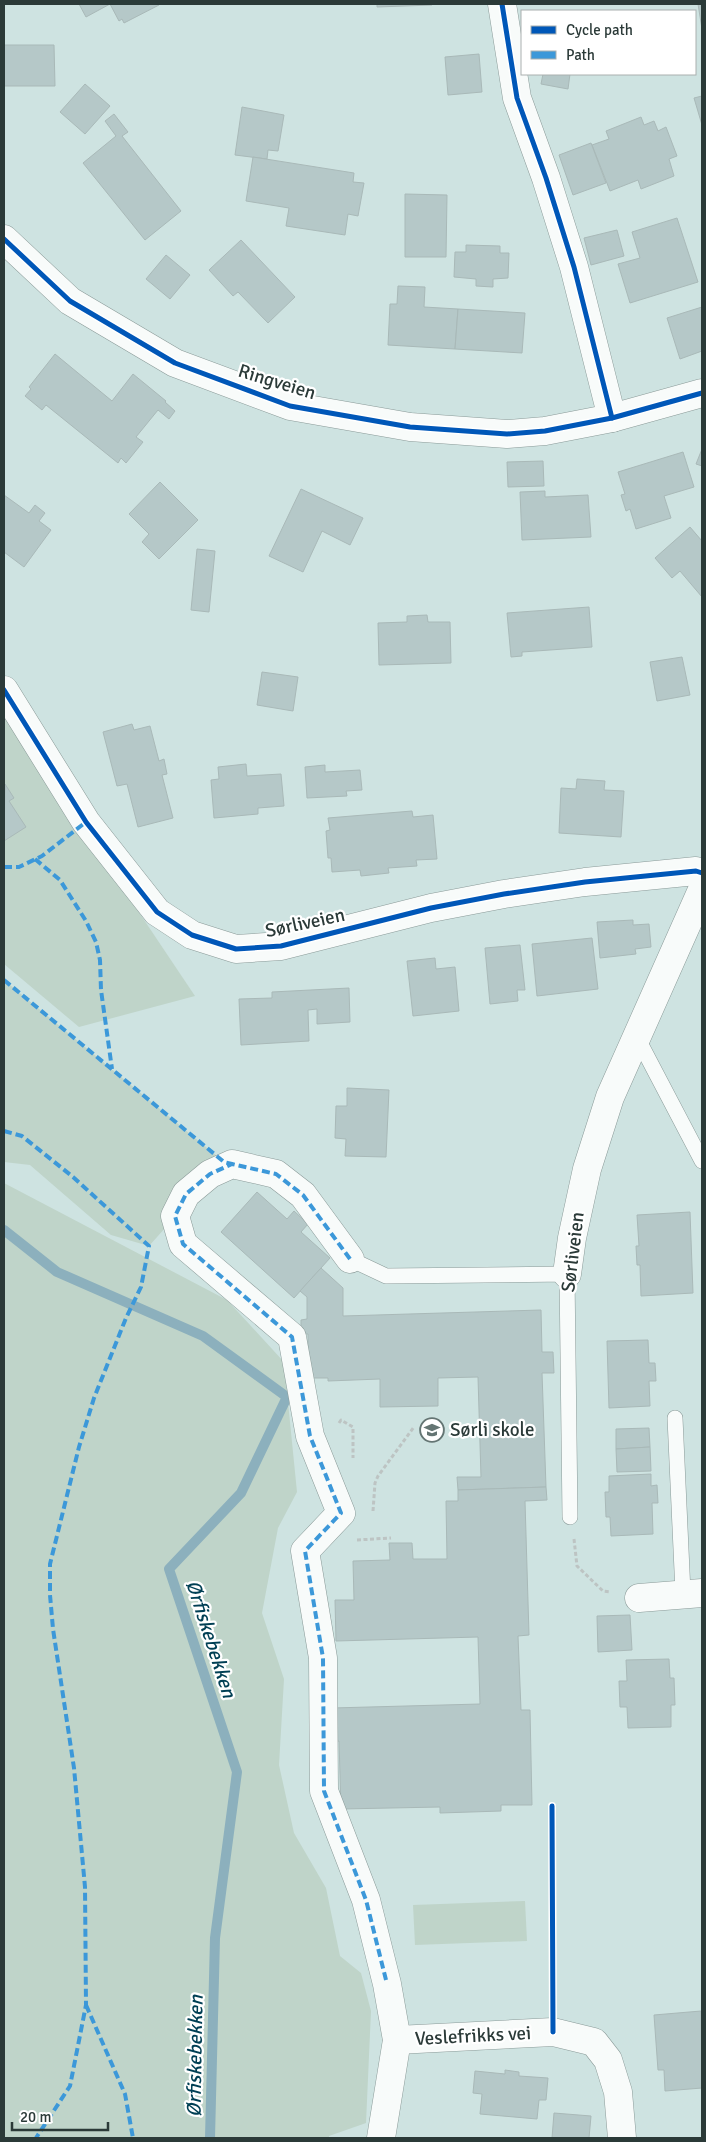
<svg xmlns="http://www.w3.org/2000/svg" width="706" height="2142" viewBox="0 0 706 2142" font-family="Signika,sans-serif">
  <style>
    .green { fill: #bfd4c9 }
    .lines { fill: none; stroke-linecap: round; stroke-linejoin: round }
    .stream { stroke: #8cb0bd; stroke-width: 10 }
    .building { fill: #b5c8c8; stroke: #a9b9b8 }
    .lane-casing { stroke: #8a9a98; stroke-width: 16 }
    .street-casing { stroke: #8a9a98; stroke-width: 29 }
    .path { stroke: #bdc4c3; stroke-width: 3; stroke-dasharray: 4 2.5; stroke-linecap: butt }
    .lane { stroke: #f8fbfa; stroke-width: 15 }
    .street { stroke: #f8fbfa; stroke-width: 28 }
    .quiet { stroke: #3c98d9; stroke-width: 4; stroke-dasharray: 8 4; stroke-linecap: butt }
    .cycleway-casing { stroke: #fff; stroke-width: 8 }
    .cycleway { stroke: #0057b8; stroke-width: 5 }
    .labels { text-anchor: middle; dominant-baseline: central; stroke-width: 4.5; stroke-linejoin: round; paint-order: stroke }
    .street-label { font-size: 19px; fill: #2b3a38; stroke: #fff }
    .poi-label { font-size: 19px; fill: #2b3a38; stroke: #fff; text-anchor: start }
    .water-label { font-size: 20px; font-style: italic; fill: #003f54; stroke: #fff }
  </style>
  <rect width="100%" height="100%" fill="#cee3e1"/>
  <g class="green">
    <polygon points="4,711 195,996 79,1027 4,964"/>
    <polygon points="4,980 224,1162 149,1246 111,1235 30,1165 4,1162"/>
    <polygon points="4,1183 227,1300 284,1362 297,1492 278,1528 262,1613 284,1679 279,1765 294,1833 326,1888 340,1956 361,1973 371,2011 366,2123 329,2136 329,2138 4,2138"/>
    <polygon points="525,1901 527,1941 415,1945 413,1905"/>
  </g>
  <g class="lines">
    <polyline class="stream" points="4,1230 57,1272 203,1336 287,1397 241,1493 169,1569 237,1772 215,1938 210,2138"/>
  </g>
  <g class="building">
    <polygon points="79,4 158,4 159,5 124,23 122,19 119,21 110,4 86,17"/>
    <polygon points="377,4 432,4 432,5 377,7"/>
    <polygon points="698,4 702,4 702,29"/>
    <polygon points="4,45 54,45 55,86 4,86"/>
    <polygon points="479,54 482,92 448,95 445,57"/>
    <polygon points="543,74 570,74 568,89 541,84"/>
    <polygon points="85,84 110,106 85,134 60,112"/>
    <polygon points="702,96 702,125 694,98"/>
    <polygon points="242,107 284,115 278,151 268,150 267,159 235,155"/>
    <polygon points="114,114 128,132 122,136 181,211 145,240 83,163 116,136 105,121"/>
    <polygon points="641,117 644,125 654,121 658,131 666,127 677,156 669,159 674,176 641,189 638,180 610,191 592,145 609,139 606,131"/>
    <polygon points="591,143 606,183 573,195 559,155"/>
    <polygon points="253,157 354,173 353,182 364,183 358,216 348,214 345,235 286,226 289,208 246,201"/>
    <polygon points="405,194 447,195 446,257 405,257"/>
    <polygon points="677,218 698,282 630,303 618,264 640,258 632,232"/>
    <polygon points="617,230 624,256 591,265 584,238"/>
    <polygon points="241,240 295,297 268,323 238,292 233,296 209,270"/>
    <polygon points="466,245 500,246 500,253 509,253 508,278 493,279 493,287 476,286 476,279 454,277 455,252 466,252"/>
    <polygon points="166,255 190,275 170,299 146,279"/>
    <polygon points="398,286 425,287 424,307 458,309 455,349 388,345 390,304 397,304"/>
    <polygon points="702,307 702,351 680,359 667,318"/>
    <polygon points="458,309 525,313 522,353 455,349"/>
    <polygon points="55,354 112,401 133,374 166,401 165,402 175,411 169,419 158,410 136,437 143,442 126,463 121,458 118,463 46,405 42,410 25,396 31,389 29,387"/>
    <polygon points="702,449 702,466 696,464"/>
    <polygon points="683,452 694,487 664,496 671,518 636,529 630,509 626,511 621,495 625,494 618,472"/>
    <polygon points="543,461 544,486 508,487 507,462"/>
    <polygon points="160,482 198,520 159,559 142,542 149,534 129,514"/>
    <polygon points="301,489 363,518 350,545 322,531 303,572 269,556"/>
    <polygon points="545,491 545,497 588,495 591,537 522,540 520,492"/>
    <polygon points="4,495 29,513 35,505 45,513 39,521 51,530 24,567 4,552"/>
    <polygon points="690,527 702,541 702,597 680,571 672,578 655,558"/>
    <polygon points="197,549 215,551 209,612 191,610"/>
    <polygon points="589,607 592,647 522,652 522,656 511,657 507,613"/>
    <polygon points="427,615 428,622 450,622 451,663 379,665 378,623 407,622 407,616"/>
    <polygon points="682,657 690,695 657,701 650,662"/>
    <polygon points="262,672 298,677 293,711 257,705"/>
    <polygon points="132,724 134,730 150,726 159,761 164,759 167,774 162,775 173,818 138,827 127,784 117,786 103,732"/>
    <polygon points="246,764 247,776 281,774 284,806 258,808 258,814 214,818 211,780 219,779 218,767"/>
    <polygon points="325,765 325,772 360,770 362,790 346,791 347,796 307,798 305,767"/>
    <polygon points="577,779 605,781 604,790 624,791 621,837 559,833 561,788 576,789"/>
    <polygon points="5,784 14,798 9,801 26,827 4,841"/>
    <polygon points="412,811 413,817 433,815 437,859 416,860 417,866 388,868 389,873 361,876 360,870 332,872 331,858 328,858 326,831 330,830 328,818"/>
    <polygon points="633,920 633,925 649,924 651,947 635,949 636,954 600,958 597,922"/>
    <polygon points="592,938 598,989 537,996 532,944"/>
    <polygon points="520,945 525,990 517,990 518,1001 490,1004 485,948"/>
    <polygon points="435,958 436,969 455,967 459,1011 413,1016 407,961"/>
    <polygon points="349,988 350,1022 317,1024 317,1009 308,1010 309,1041 241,1045 239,999 272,998 272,992"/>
    <polygon points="347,1088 389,1090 386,1157 345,1156 346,1139 335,1138 336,1106 347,1106"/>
    <polygon points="257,1192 287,1219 294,1211 308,1224 301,1232 330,1258 294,1298 221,1232"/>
    <polygon points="690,1212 693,1293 641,1296 640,1265 637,1265 636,1246 639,1246 637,1215"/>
    <polygon points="321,1268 343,1288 343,1316 541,1310 542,1352 553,1352 554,1373 542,1373 546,1487 458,1490 457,1477 481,1477 478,1377 438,1378 438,1406 380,1407 380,1379 328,1381 328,1378 308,1378 308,1334 301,1334 301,1320 307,1319 307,1297 300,1291"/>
    <polygon points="648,1340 649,1363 655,1363 656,1381 649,1381 650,1406 609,1408 607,1341"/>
    <polygon points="649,1428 650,1447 616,1449 616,1429"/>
    <polygon points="650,1447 651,1471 617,1472 616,1449"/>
    <polygon points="651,1474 651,1486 657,1485 658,1503 652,1503 653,1534 611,1536 610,1517 606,1517 605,1492 609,1492 609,1476"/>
    <polygon points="546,1487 547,1500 525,1501 529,1635 518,1636 521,1710 530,1710 532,1805 501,1805 501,1811 440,1813 440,1807 341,1809 339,1741 333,1742 332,1708 480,1704 478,1637 336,1641 335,1600 354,1600 353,1561 390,1560 389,1543 412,1543 413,1559 447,1559 446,1501 458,1501 458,1490"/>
    <polygon points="630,1615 632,1650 598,1652 597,1616"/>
    <polygon points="669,1659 670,1678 674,1678 675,1705 671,1705 671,1727 628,1728 627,1707 620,1707 619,1681 627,1681 626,1660"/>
    <polygon points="701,2011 702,2088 665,2091 664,2070 658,2070 654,2015"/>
    <polygon points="505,2070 519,2072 519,2076 548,2078 546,2100 539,2100 537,2119 480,2114 482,2094 473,2093 475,2071 505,2074"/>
    <polygon points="554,2113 591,2116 589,2138 552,2138"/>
  </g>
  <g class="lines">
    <g class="lane-casing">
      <g id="lane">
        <polyline points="638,1039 702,1161"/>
        <polyline points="350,1259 386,1276 567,1274 570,1517"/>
        <polyline points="675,1418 683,1593"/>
      </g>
    </g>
    <g class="street-casing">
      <g id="street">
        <polyline points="502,4 517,98 546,178 574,267 612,418"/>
        <polyline points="4,239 70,301 175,363 290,406 410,427 507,434 545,431 612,418 702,393"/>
        <polyline points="4,690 86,822 157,912 192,935 236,949 281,946 431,908 504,894 585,882 696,871 702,873"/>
        <polyline points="350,1259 303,1195 276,1174 232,1164 210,1174 186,1194 175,1216 183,1244 292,1337 310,1436 341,1513 305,1551 323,1658 324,1791 366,1900 387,1984 397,2040 381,2138"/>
        <polyline points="567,1274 572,1238 587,1169 610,1097 702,890"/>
        <polyline points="639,1598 702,1593"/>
        <polyline points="397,2040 553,2032 594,2042 608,2060 618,2092 622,2138"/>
      </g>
    </g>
    <g class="path">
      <polyline points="339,1423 341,1420 353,1427 353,1458"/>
      <polyline points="373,1511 375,1483 378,1476 414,1427"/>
      <polyline points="574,1539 577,1566 603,1591 611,1592"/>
      <polyline points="357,1540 391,1538"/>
    </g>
    <use href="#lane" class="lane"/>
    <use href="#street" class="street"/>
    <g class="quiet">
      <polyline points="35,859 60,880 86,921 96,942 100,960 101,990 112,1069"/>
      <polyline points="4,867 19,867 42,856 86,822"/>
      <polyline points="4,980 224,1162 232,1164"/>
      <polyline points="4,1131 22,1136 73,1177 149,1246 141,1287 126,1318 94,1398 79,1447 50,1564 50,1595 53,1629 74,1768 85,1887 86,2005 70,2086 36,2138"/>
      <polyline points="350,1259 303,1195 276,1174 232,1164 210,1174 186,1194 175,1216 183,1244 292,1337 310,1436 341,1513 305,1551 323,1658 324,1791 366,1900 387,1984"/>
      <polyline points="86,2005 125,2094 133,2138"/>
    </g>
    <g class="cycleway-casing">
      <g id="cycleway">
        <polyline points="502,4 517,98 546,178 574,267 612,418"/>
        <polyline points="4,239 70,301 175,363 290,406 410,427 507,434 545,431 612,418 702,393"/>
        <polyline points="4,690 86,822 157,912 192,935 236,949 281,946 431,908 504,894 585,882 696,871 702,873"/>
        <polyline points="552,1806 553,2032"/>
      </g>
    </g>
    <use href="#cycleway" class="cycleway"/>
  </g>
  <defs>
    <g id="school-ring" transform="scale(1.25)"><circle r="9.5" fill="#fff" stroke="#647573" stroke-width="1.5"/><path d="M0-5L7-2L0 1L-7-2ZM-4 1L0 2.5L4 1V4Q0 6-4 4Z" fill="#647573"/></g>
  </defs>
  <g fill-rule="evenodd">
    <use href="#school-ring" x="432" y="1430"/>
  </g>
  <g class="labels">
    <g class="street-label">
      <text transform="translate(277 382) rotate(17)">Ringveien</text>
      <text transform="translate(305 923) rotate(-12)">Sørliveien</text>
      <text transform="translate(573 1252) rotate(-83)">Sørliveien</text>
      <text transform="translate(473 2036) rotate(-3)">Veslefrikks vei</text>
    </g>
    <g class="poi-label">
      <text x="450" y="1430">Sørli skole</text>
    </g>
    <g class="water-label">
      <text transform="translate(211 1639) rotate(72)">Ørfiskebekken</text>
      <text transform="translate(195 2056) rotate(-89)">Ørfiskebekken</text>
    </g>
  </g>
  <rect width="706" height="2142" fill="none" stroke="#2b3a38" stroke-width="10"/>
  <rect x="521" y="10" width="175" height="65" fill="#ffffff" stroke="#aab0af"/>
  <rect x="531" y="26" width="25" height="8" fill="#0057b8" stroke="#aab0af"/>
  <text x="566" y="35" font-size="15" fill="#2b3a38">Cycle path</text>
  <rect x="531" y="51" width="25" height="8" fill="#3c98d9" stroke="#aab0af"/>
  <text x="566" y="60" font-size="15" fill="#2b3a38">Path</text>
  <path d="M12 2122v8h96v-8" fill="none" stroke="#2b3a38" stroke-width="2.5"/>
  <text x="20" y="2122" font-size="15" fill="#2b3a38" stroke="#ffffff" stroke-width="4" paint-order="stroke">20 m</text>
</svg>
